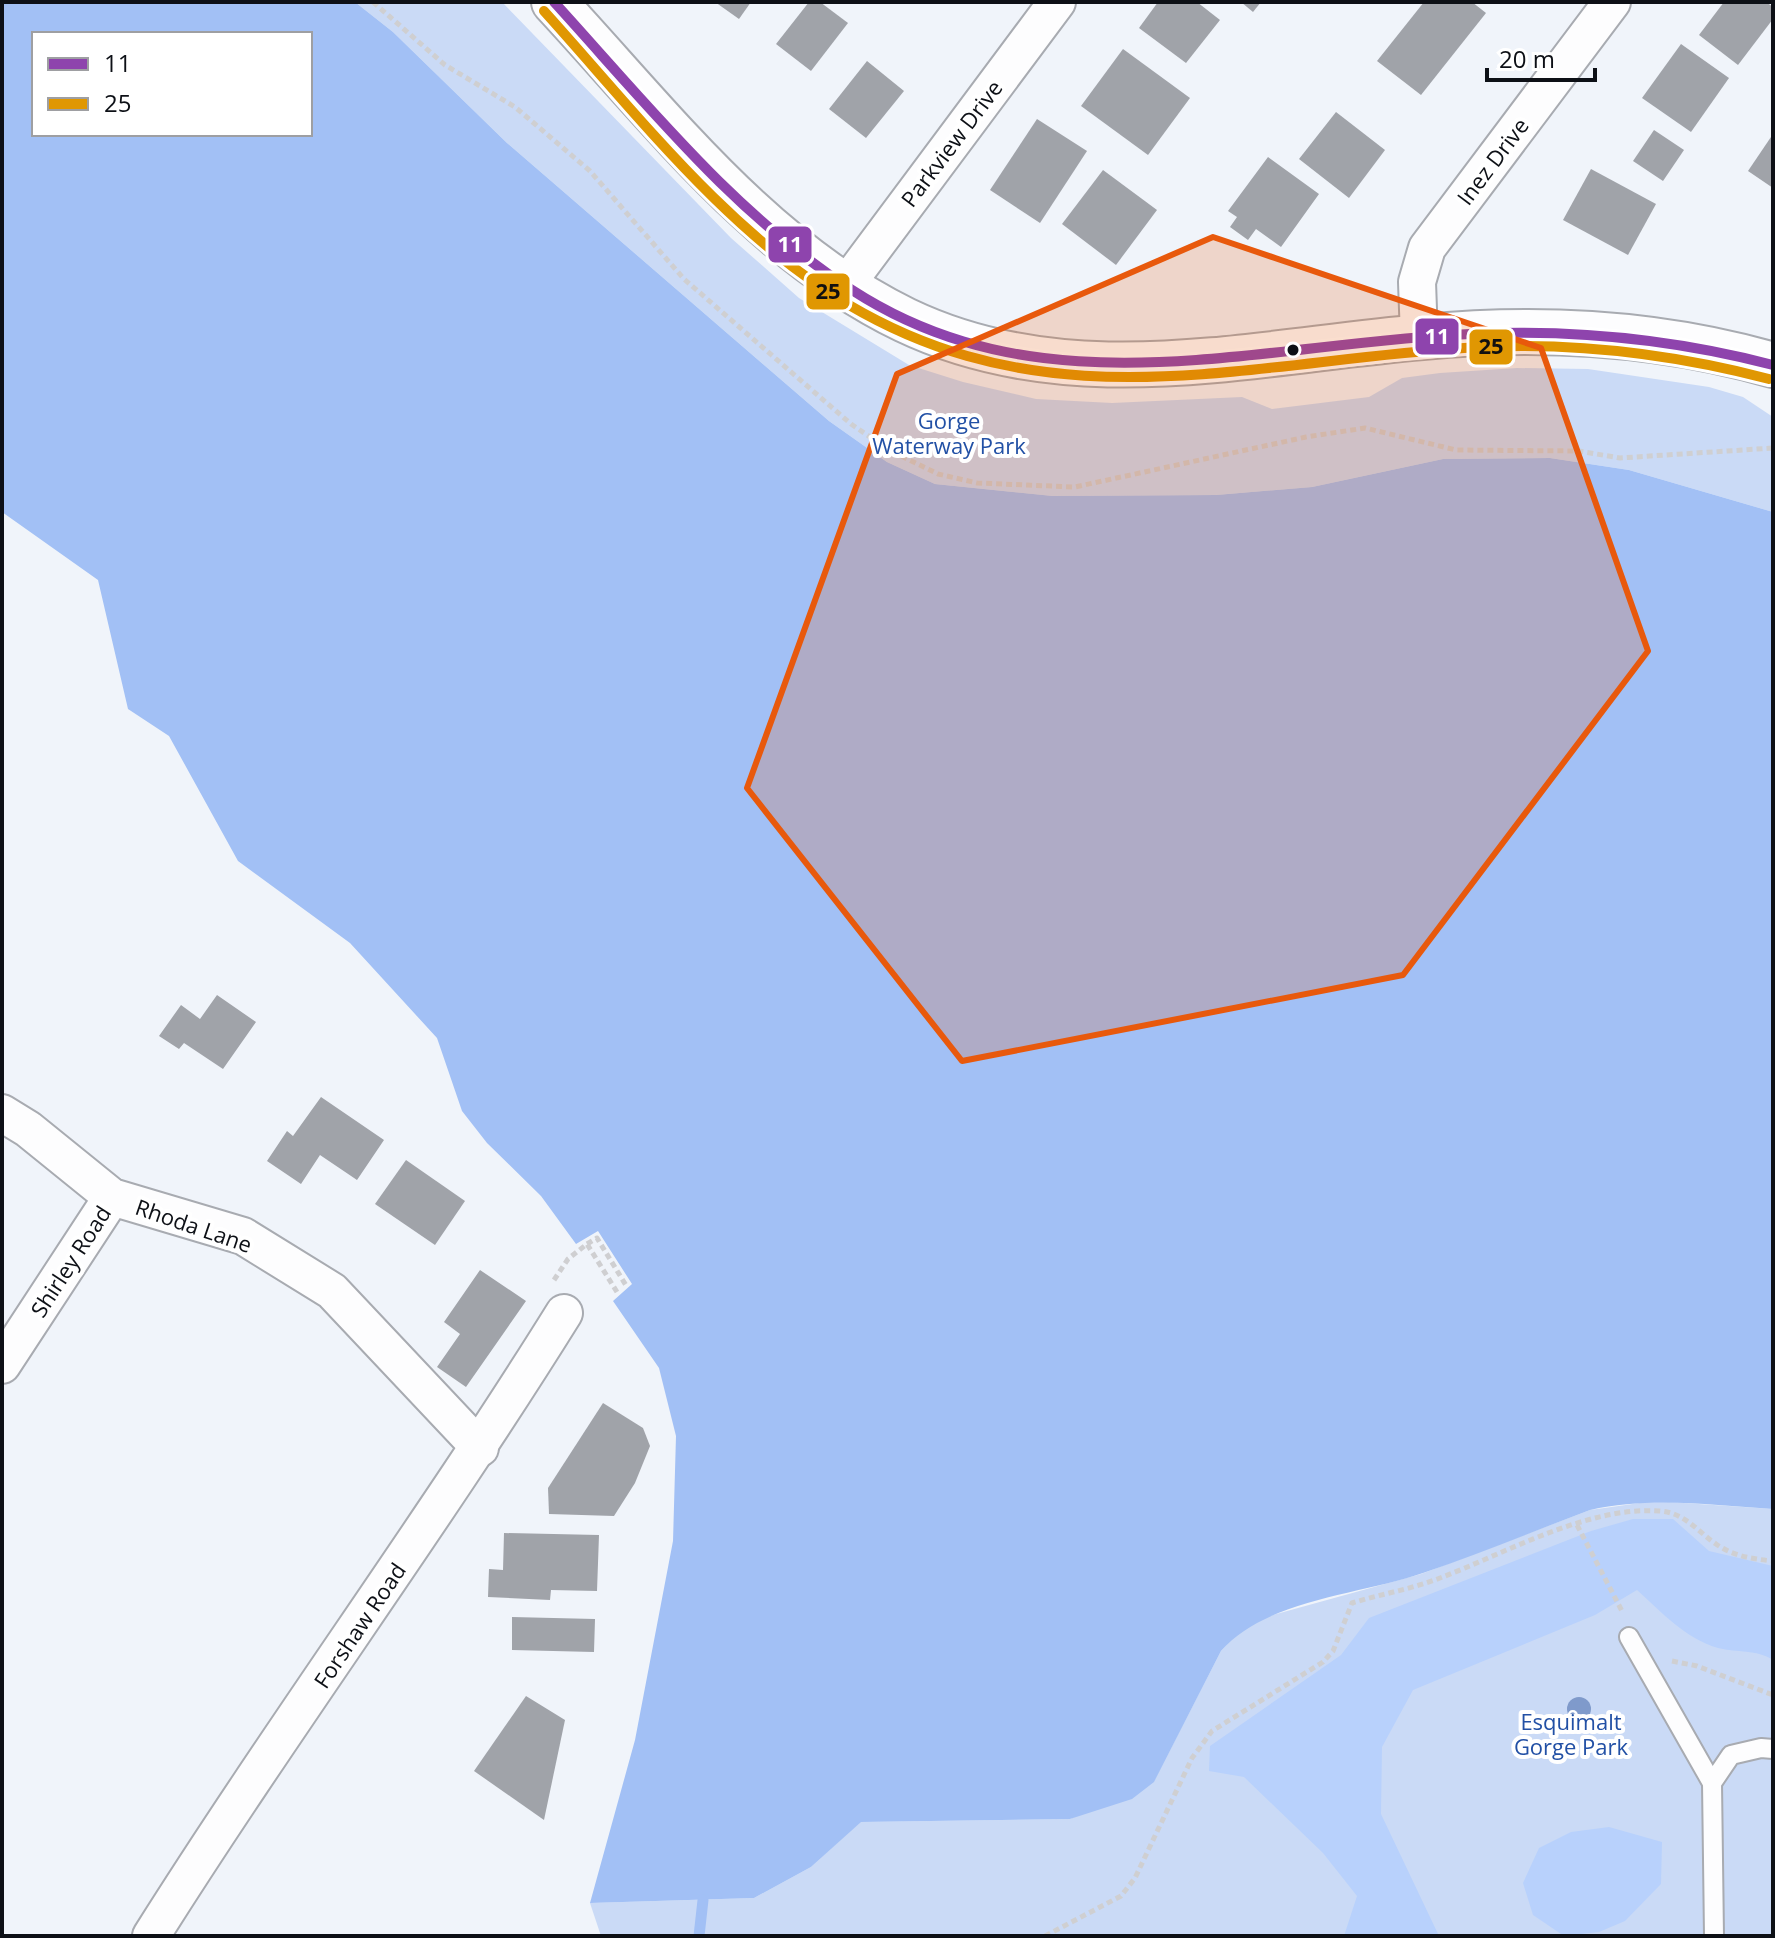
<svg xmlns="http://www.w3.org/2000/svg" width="1775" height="1938" viewBox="0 0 1775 1938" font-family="'Open Sans',sans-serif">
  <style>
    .green { fill: #cadaf6 }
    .forest { fill: #b8d1fc }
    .water { fill: #a2c0f5; fill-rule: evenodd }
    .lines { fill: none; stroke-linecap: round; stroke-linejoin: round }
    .stream { stroke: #a2c0f5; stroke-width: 11 }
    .building { fill: #a0a3a9 }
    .lane-casing { stroke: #a8abb1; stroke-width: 22 }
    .street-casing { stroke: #a8abb1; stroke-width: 40 }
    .secondary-casing { stroke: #a8abb1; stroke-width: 48 }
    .path { stroke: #cfcfd1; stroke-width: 5; stroke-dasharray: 6 4; stroke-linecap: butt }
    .lane { stroke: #fdfdfe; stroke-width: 18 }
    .street { stroke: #fdfdfe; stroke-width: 36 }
    .secondary { stroke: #fdfdfe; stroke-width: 44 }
    .bus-1-casing { stroke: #fff; stroke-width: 16 }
    .bus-2-casing { stroke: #fff; stroke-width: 16 }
    .bus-1 { stroke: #8e44ad; stroke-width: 10 }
    .bus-2 { stroke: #e09702; stroke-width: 10 }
    .tree { fill: #7f9acb }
    .marked { fill: #e8590c; fill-opacity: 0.2; stroke: #e8590c; stroke-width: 6; stroke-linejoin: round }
    .bus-dot { fill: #0d1016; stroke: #fff; stroke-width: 3 }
    .labels { text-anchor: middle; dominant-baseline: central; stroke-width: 8; stroke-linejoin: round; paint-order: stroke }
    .street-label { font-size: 22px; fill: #0d1016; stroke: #fff }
    .park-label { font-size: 22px; fill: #2250a5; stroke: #fff }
    .line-badge { stroke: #fff; stroke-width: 3 }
    .badge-label { font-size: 22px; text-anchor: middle; font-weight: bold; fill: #fff }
    .pale-badge-label { font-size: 22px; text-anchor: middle; font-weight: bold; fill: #111 }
  </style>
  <rect width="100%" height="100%" fill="#f0f4fa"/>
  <g class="green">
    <polygon points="355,2 502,2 731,238 799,298 909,365 963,382 1036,399 1112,403 1242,397 1272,409 1369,397 1402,378 1440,373 1517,368 1588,369 1709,387 1743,397 1773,417 1773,512 1629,470 1550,458 1443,459 1312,487 1216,495 1053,496 935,484 887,462 829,421 507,143 393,32"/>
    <polygon points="1654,1501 1773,1509 1773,1936 601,1936 590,1903 754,1898 811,1867 860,1822 1070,1819 1154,1781 1221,1651 1237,1633 1262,1618 1421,1574 1590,1510"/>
  </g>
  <g class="forest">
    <path d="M1633 1519H1673L1709 1551 1773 1566V1660C1756 1649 1738 1653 1718 1648 1684 1638 1662 1612 1637 1590L1595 1615 1413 1690 1382 1747 1381 1814 1439 1936H1344L1357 1896 1323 1853 1244 1777 1209 1771 1210 1746 1341 1655 1369 1618 1591 1531Z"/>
    <polygon points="1609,1827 1662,1842 1661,1884 1625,1921 1599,1932 1564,1936 1533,1915 1523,1883 1539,1848 1571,1832"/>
  </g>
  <path class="water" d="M2 2H355L393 32 507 143 829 421 887 462 935 484 1053 496 1216 495 1312 487 1443 459 1550 458 1629 470 1773 512V1509C1712 1505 1650 1496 1590 1510 1534 1531 1479 1554 1423 1573 1360 1595 1266 1599 1221 1651L1154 1782 1132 1799 1070 1819 861 1822 811 1867 754 1898 590 1903 635 1740 673 1541 676 1436 659 1368 613 1301 632 1284 598 1231 576 1244 541 1196 487 1143 462 1111 437 1038 350 943 238 861 169 736 128 709 98 580 2 512ZM34 34H310V134H34Z"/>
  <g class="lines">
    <polyline class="stream" points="699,1936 703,1900"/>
  </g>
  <g class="building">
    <polygon points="715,2 751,2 739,19"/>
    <polygon points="809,2 820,2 848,23 811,71 776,44"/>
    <polygon points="1158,2 1197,2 1220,20 1186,63 1139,28"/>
    <polygon points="1241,2 1261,2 1253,12"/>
    <polygon points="1424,2 1472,2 1486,13 1421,95 1377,61"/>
    <polygon points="1724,2 1766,2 1773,7 1773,19 1738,65 1699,35"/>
    <polygon points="1681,44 1729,78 1691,132 1642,98"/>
    <polygon points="1123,49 1190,98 1148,155 1081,106"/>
    <polygon points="867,61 904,91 866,138 829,109"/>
    <polygon points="1336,112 1385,150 1349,198 1299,159"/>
    <polygon points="1037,119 1087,151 1040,223 990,190"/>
    <polygon points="1654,130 1684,150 1663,181 1633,161"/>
    <polygon points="1773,134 1773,188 1748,171"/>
    <polygon points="1268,157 1319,194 1281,247 1256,229 1248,240 1230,227 1237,217 1228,211"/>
    <polygon points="1591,169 1656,204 1628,255 1563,220"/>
    <polygon points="1103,170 1157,210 1116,265 1062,224"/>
    <polygon points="217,995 256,1022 223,1069 184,1043 179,1049 159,1036 181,1005 200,1019"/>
    <polygon points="321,1097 384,1140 357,1180 320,1155 301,1184 267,1161 287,1131 293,1136"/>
    <polygon points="406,1160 465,1201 435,1245 375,1204"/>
    <polygon points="480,1270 526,1301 466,1387 437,1367 460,1334 444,1322"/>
    <polygon points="603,1403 643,1428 650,1446 635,1483 614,1516 549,1514 548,1488"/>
    <polygon points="504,1533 599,1535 597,1591 551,1590 550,1600 488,1597 489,1569 503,1570"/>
    <polygon points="512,1617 595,1619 594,1652 512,1650"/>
    <polygon points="526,1696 565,1720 544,1820 474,1771"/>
  </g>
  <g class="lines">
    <g class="lane-casing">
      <g id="lane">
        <polyline points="1629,1637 1712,1783 1714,1936"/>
        <polyline points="1712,1783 1731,1755 1761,1748 1773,1749"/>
      </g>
    </g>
    <g class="street-casing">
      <g id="street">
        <polyline points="846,285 1057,2"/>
        <polyline points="1419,337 1417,282 1427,248 1612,2"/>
        <polyline points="2,1113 28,1129 112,1197 243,1236 332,1291 480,1448"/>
        <polyline points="2,1365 112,1197"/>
        <path d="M151 1936C284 1725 432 1525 564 1313"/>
      </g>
    </g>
    <g class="secondary-casing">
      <path id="secondary" d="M554 2C660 116 762 251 905 320 1070 399 1249 352 1422 337 1540 326 1659 332 1773 365"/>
    </g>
    <g class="path">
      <polyline points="373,2 445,65 515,107 590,171 684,279 851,424 889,450 938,474 977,483 1075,487 1306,437 1365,428 1456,450 1579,451 1620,458 1773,448"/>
      <polyline points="587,1244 597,1238 627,1287"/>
      <polyline points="554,1280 568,1259 587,1244 617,1292"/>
      <polyline points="1577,1525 1623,1613"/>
      <polyline points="1672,1661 1697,1666 1773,1695"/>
      <path d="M1045 1936 1121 1896 1135 1878 1192 1758 1212 1731 1323 1662 1333 1651 1352 1603C1381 1594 1412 1589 1440 1578 1506 1553 1588 1506 1659 1511 1684 1512 1697 1531 1716 1544 1733 1556 1752 1559 1773 1561"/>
    </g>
    <use href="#lane" class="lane"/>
    <use href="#street" class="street"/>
    <use href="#secondary" class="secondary"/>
    <g class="bus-1-casing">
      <path id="bus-1" d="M554 2C647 104 735 215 852 290 1045 415 1259 343 1470 334 1573 329 1673 339 1773 365"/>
    </g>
    <g class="bus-2-casing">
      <path id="bus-2" d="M544 11C637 114 728 233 849 305 1053 425 1245 362 1464 348 1568 341 1669 353 1769 379"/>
    </g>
    <use href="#bus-1" class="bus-1"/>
    <use href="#bus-2" class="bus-2"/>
  </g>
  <circle class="tree" cx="1579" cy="1709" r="12"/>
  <path class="marked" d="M1213 237 1541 348 1648 651 1403 975 962 1061 747 788 897 374Z"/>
  <circle class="bus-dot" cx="1293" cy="350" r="7"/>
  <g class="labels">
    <g class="street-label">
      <text transform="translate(951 143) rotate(-53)">Parkview Drive</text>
      <text transform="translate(1492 161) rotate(-53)">Inez Drive</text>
      <text transform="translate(194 1225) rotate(19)">Rhoda Lane</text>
      <text transform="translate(70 1261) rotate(-57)">Shirley Road</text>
      <text transform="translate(359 1625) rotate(-56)">Forshaw Road</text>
    </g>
    <g class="park-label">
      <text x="949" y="420">Gorge<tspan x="949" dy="25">Waterway Park</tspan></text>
      <text x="1571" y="1721">Esquimalt<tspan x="1571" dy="25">Gorge Park</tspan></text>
    </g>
  </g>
  <g class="line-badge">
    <rect x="767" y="225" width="46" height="39" rx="8" fill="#8e44ad"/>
    <rect x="805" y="272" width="46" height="39" rx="8" fill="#e09702"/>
    <rect x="1414" y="317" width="46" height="39" rx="8" fill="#8e44ad"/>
    <rect x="1468" y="328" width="46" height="38" rx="8" fill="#e09702"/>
  </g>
  <g class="badge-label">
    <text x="790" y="252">11</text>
    <text x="1437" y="344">11</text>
  </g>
  <g class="pale-badge-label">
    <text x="828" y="299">25</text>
    <text x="1491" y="354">25</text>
  </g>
  <rect width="1775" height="1938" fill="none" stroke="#0d1016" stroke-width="8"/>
  <rect x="32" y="32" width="280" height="104" fill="#ffffff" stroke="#9e9fa2" stroke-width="2"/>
  <rect x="48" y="58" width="40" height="12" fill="#8e44ad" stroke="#9e9fa2" stroke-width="2"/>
  <text x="104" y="72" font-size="24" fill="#0d1016">11</text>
  <rect x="48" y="98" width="40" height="12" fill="#e09702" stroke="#9e9fa2" stroke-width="2"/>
  <text x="104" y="112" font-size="24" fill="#0d1016">25</text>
  <path d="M1487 68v12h108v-12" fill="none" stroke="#0d1016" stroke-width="4"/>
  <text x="1499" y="68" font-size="24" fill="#0d1016" stroke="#ffffff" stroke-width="6" paint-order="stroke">20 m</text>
</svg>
